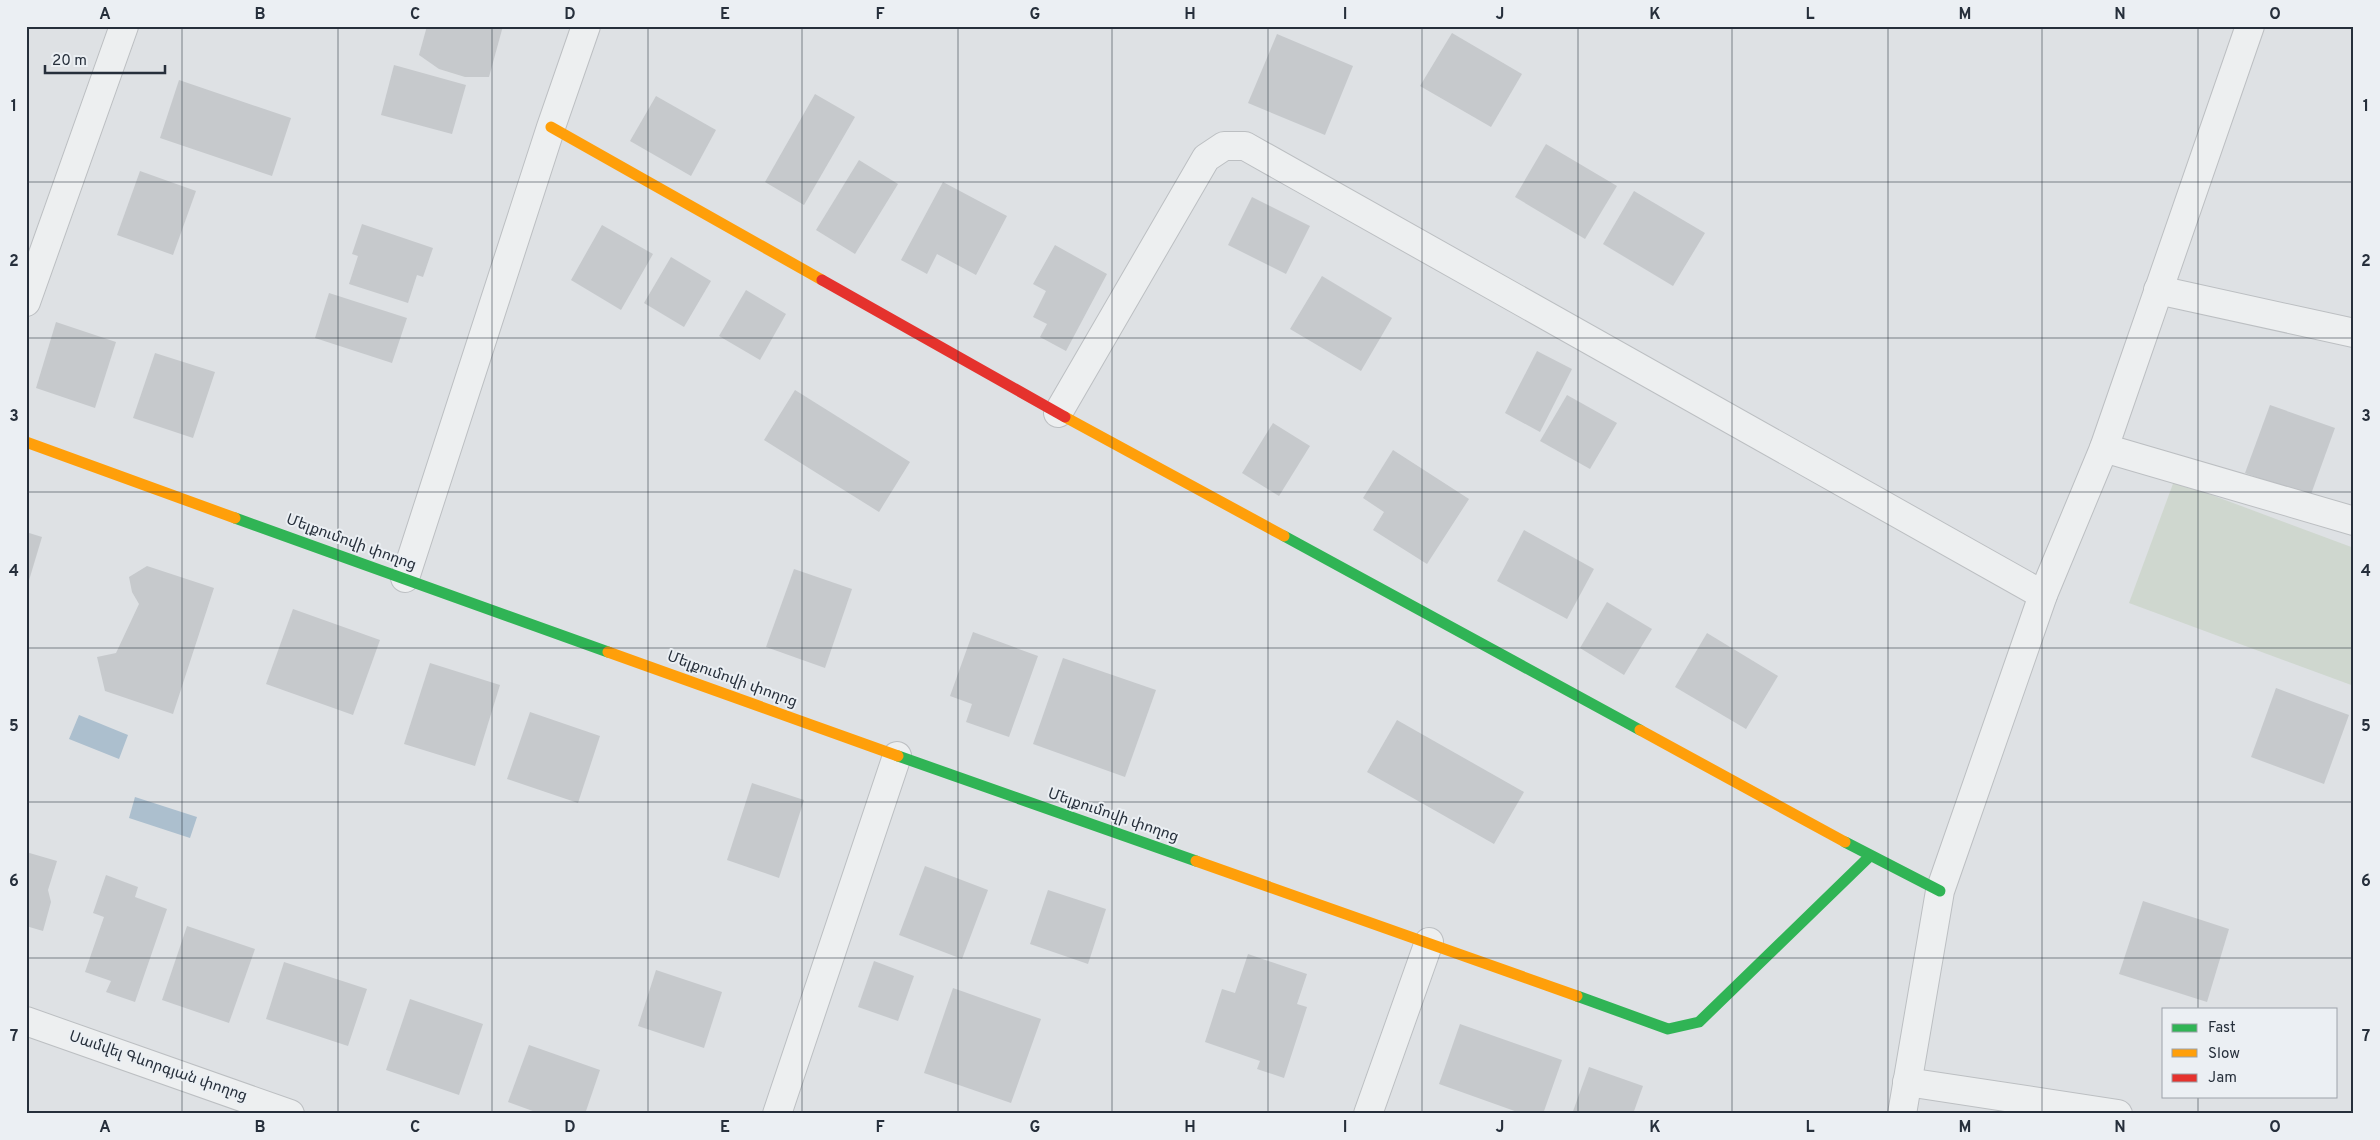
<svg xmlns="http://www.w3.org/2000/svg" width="2380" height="1140" viewBox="0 0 2380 1140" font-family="Overpass,'Noto Sans Armenian',sans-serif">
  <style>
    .green { fill: #cfd7cf }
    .water { fill: #acbfce }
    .building { fill: #c6c9cc }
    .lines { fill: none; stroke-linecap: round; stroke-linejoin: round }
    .street-casing { stroke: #bcbfc2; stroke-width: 30 }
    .street { stroke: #edeff0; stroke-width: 28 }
    .fast { stroke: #30b455; stroke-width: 11 }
    .slow { stroke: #ff9f0a; stroke-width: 11 }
    .jam { stroke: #e5322d; stroke-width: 11 }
    .grid { fill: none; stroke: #262f3b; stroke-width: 1; stroke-opacity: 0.55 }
    .labels { text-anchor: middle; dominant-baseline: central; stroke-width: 4; stroke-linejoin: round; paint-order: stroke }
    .street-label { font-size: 15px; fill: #262f3b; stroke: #ebeff3 }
    .neatline { fill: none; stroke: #262f3b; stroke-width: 2 }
    .grid-label { font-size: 16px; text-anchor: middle; font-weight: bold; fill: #262f3b }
  </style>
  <rect width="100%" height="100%" fill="#dee1e4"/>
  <polygon class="green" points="2174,481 2354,548 2354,686 2129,603"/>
  <g class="water">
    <polygon points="79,715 128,735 119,759 69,739"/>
    <polygon points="135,797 197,817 190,838 129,818"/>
  </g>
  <g class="building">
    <polygon points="427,26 503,26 489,77 465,77 439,69 419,55"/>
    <polygon points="1452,33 1522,74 1491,127 1420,86"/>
    <polygon points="1277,34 1353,66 1325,135 1248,103"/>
    <polygon points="394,65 466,85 452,134 381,115"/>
    <polygon points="179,80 291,118 272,176 160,138"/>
    <polygon points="815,94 855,117 804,205 765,182"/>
    <polygon points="656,96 716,130 691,176 630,141"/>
    <polygon points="1546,144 1617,186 1585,239 1515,197"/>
    <polygon points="859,160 898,184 855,254 816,230"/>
    <polygon points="140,171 196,191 173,255 117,235"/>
    <polygon points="943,182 1007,216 976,275 937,254 927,274 901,260"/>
    <polygon points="1634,191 1705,233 1673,286 1603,244"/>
    <polygon points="1252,197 1310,226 1286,274 1228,245"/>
    <polygon points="362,224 433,248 423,277 417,275 408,303 349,284 358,256 352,254"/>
    <polygon points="602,225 653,254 621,310 571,280"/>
    <polygon points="1055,245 1107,274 1066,351 1040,337 1047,324 1033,317 1046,291 1033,284"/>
    <polygon points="671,257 711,281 684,327 644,303"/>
    <polygon points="1322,276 1392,318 1361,371 1290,329"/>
    <polygon points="746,290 786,314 760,360 719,336"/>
    <polygon points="329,293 407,318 392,363 315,338"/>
    <polygon points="56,322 116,342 95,408 36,388"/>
    <polygon points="1537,351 1572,369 1540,432 1505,413"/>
    <polygon points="155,353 215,372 193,438 133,418"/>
    <polygon points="795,390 910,462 879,512 764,440"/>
    <polygon points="1567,395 1617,423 1590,469 1540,441"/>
    <polygon points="2270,405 2335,428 2310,497 2245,473"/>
    <polygon points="1273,423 1310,446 1279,496 1242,473"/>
    <polygon points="1393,450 1469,499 1427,564 1373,530 1384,512 1363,498"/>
    <polygon points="1524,530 1594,569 1567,619 1497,581"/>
    <polygon points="26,532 42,537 27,587 26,587"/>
    <polygon points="147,566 214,588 173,714 105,691 97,657 116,653 139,604 132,592 129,577"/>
    <polygon points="794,569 852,589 825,668 766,647"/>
    <polygon points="1607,602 1652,629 1624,675 1580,648"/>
    <polygon points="293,609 380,640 353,715 266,684"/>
    <polygon points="973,632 1038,656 1009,737 966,722 972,704 950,696"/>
    <polygon points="1707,633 1778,676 1746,729 1675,687"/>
    <polygon points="1063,658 1156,690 1125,777 1033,744"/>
    <polygon points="430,663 500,685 475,766 404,744"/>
    <polygon points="2276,688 2349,715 2324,784 2251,757"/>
    <polygon points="530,712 600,736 578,803 507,779"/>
    <polygon points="1397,720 1524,792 1494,844 1367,772"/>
    <polygon points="752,783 804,800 779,878 727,860"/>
    <polygon points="26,852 57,861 48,890 51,902 43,931 26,926"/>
    <polygon points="925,866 988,890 962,959 899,935"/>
    <polygon points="106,875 138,887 135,897 167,909 135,1002 106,992 111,981 85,972 104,917 93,913"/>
    <polygon points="1048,890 1106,909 1088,964 1030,944"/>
    <polygon points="2143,901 2229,929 2207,1002 2119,974"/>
    <polygon points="187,926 255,949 229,1023 162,1000"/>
    <polygon points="1248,954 1307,974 1297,1004 1307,1007 1284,1078 1257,1069 1260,1061 1205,1042 1222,989 1235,993"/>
    <polygon points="874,961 914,976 898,1021 858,1007"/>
    <polygon points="284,962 367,989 348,1046 266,1019"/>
    <polygon points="656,970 722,992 704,1048 638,1026"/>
    <polygon points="953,988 1041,1019 1011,1103 924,1073"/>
    <polygon points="410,999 483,1024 459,1095 386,1070"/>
    <polygon points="1460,1024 1562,1060 1543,1114 1523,1114 1439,1084"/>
    <polygon points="529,1045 600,1070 585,1114 541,1114 508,1102"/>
    <polygon points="1589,1067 1643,1086 1633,1114 1572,1114"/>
  </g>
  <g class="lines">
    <g class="street-casing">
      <g id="street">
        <polyline points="2158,290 2354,333"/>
        <polyline points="26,302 124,26"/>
        <polyline points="1058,413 1206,158 1224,146 1245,146 2043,595"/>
        <polyline points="2104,448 2354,521"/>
        <polyline points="405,578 551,127 586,26"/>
        <polyline points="26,1021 290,1114"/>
        <polyline points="1907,1082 2118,1114"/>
        <polyline points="777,1114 897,756"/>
        <polyline points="1368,1114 1429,942"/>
        <polyline points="1902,1114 1940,891 2043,595 2104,448 2250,26"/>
      </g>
    </g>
    <use href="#street" class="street"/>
    <g class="fast">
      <polyline points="235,518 608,652"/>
      <polyline points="1284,536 1640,730"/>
      <polyline points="898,756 1196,861"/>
      <polyline points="1845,842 1940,891"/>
      <polyline points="1577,996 1668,1029 1699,1022 1870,856"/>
    </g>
    <g class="slow">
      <polyline points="551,127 822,280"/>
      <polyline points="1065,417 1284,536"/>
      <polyline points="26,442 235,518"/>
      <polyline points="608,652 898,756"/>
      <polyline points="1640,730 1845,842"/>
      <polyline points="1196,861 1577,996"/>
    </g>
    <polyline class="jam" points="822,280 1065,417"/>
  </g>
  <path class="grid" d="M182 26V1114M338 26V1114M492 26V1114M648 26V1114M802 26V1114M958 26V1114M1112 26V1114M1268 26V1114M1422 26V1114M1578 26V1114M1732 26V1114M1888 26V1114M2042 26V1114M2198 26V1009M26 182H2354M26 338H2354M26 492H2354M26 648H2354M26 802H2354M26 958H2354M2198 1096V1114"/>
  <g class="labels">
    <g class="street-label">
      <text transform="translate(351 543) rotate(20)">Մելքումովի փողոց</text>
      <text transform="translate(732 680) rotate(20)">Մելքումովի փողոց</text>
      <text transform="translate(1113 816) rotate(19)">Մելքումովի փողոց</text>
      <text transform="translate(158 1067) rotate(19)">Սամվել Գևորգյան փողոց</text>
    </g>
  </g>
  <rect width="2380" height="1140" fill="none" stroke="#ebeff3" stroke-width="55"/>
  <rect x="2162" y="1008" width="175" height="90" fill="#ebeff3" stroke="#9ca2a9"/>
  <rect x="2172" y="1024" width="25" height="8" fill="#30b455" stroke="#9ca2a9"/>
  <text x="2208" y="1032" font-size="15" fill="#262f3b">Fast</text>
  <rect x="2172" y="1049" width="25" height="8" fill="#ff9f0a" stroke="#9ca2a9"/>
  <text x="2208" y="1058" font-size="15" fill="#262f3b">Slow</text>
  <rect x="2172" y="1074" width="25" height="8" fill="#e5322d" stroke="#9ca2a9"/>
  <text x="2208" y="1082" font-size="15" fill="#262f3b">Jam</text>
  <path d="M45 65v8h120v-8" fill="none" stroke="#262f3b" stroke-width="2.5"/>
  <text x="52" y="65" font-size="15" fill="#262f3b" stroke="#ebeff3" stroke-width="4" paint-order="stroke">20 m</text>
  <rect x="28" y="28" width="2324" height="1084" class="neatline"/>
  <g class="grid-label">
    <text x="105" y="19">A</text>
    <text x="260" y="19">B</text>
    <text x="415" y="19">C</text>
    <text x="570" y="19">D</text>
    <text x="725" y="19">E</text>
    <text x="880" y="19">F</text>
    <text x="1035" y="19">G</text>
    <text x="1190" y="19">H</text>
    <text x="1345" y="19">I</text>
    <text x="1500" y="19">J</text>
    <text x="1655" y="19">K</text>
    <text x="1810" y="19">L</text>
    <text x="1965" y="19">M</text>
    <text x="2120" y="19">N</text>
    <text x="2275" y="19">O</text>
    <text x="14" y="111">1</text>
    <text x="2366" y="111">1</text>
    <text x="14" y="266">2</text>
    <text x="2366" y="266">2</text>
    <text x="14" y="421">3</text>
    <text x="2366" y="421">3</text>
    <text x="14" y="576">4</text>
    <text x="2366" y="576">4</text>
    <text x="14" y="731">5</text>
    <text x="2366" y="731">5</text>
    <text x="14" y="886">6</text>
    <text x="2366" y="886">6</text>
    <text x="14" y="1041">7</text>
    <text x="2366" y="1041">7</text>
    <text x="105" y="1132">A</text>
    <text x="260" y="1132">B</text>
    <text x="415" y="1132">C</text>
    <text x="570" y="1132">D</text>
    <text x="725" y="1132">E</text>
    <text x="880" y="1132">F</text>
    <text x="1035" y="1132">G</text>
    <text x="1190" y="1132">H</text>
    <text x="1345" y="1132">I</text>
    <text x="1500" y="1132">J</text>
    <text x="1655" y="1132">K</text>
    <text x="1810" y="1132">L</text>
    <text x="1965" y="1132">M</text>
    <text x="2120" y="1132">N</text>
    <text x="2275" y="1132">O</text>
  </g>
</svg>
